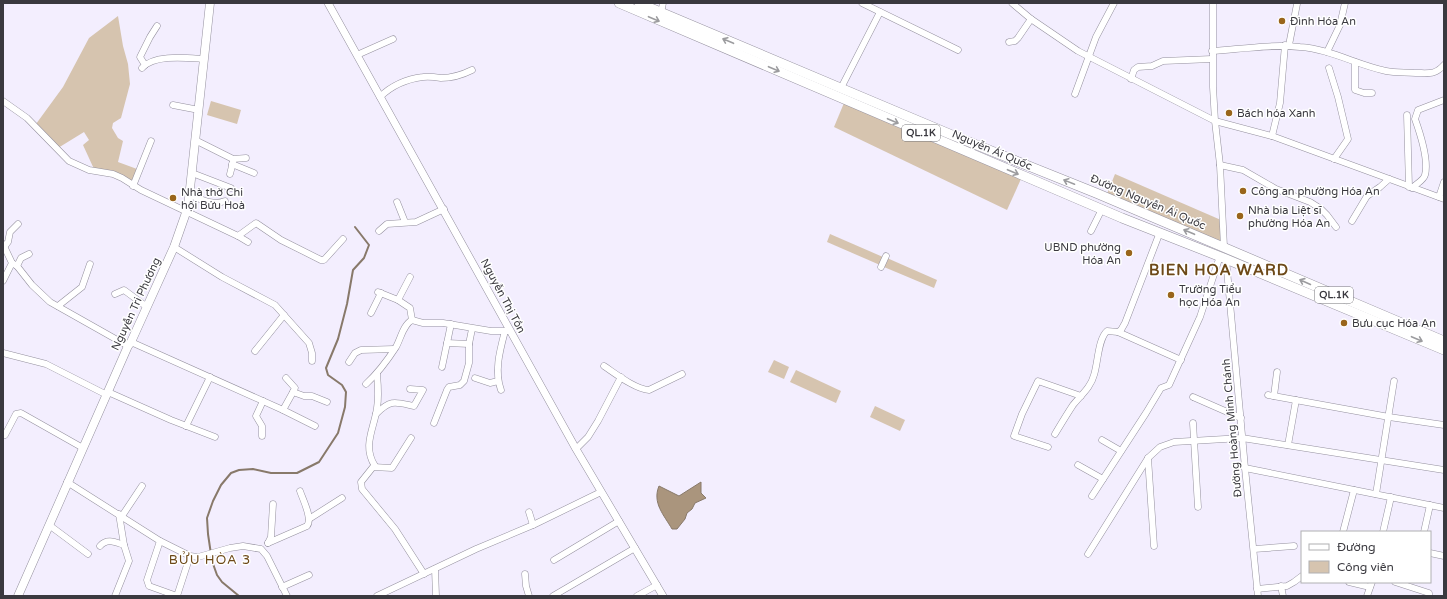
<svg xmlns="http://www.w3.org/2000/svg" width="1447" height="599" viewBox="0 0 1447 599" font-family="'Varela Round',sans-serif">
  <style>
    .green { fill: #d6c4af }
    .water { fill: #aa957d; stroke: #88796a }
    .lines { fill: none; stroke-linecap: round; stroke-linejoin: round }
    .stream { stroke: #88796a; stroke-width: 2 }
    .minor-casing { stroke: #94909e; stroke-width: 7 }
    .tertiary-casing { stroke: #94909e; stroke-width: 8 }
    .secondary-casing { stroke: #94909e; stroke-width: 9 }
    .primary-casing { stroke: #94909e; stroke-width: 10 }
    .minor { stroke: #fff; stroke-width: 6 }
    .tertiary { stroke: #fff; stroke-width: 7 }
    .secondary { stroke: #fff; stroke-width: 8 }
    .primary { stroke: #fff; stroke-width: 9 }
    .oneway { stroke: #9c9c9f }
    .poi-dot { fill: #99651b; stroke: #fff; stroke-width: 1.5 }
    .labels { text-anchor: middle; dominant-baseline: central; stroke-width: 3; stroke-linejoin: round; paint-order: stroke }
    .shield { fill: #fff; stroke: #757479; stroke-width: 1 }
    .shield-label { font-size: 10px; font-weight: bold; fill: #3a393f }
    .poi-label { font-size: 11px; fill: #3a393f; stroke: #fff; text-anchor: start }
    .street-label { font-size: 11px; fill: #3a393f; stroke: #fff }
    .quarter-label { font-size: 13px; letter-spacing: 1px; fill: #6d4918; stroke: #fff }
    .district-label { font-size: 15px; font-weight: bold; letter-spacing: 1px; fill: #6d4918; stroke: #fff }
  </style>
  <rect width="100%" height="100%" fill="#f3eefe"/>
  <g class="green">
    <polygon points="118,16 123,46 128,64 130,84 121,118 113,123 112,128 118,138 123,141 118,162 137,169 132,183 94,169 83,145 89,140 84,132 58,148 36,124 63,87 89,38"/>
    <polygon points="211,101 241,110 237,124 207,115"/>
    <polygon points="844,103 1021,179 1007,210 834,127"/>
    <polygon points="1115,174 1221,220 1222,242 1107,194"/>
    <polygon points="830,234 883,257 880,265 827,242"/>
    <polygon points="887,258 937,280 934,288 884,267"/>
    <polygon points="774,360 789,367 784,379 768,372"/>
    <polygon points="796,370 841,391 836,403 790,382"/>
    <polygon points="875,406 905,420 900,431 870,417"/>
  </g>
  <path class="water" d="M701 482V493L706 498 695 503 692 509 687 513 685 519 677 529H672C664 515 652 503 659 486L679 496Z"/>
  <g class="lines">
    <polyline class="stream" points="239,596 222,582 217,575 212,561 208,534 207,518 213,501 221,485 231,473 239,470 253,469 271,473 297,473 319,462 338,433 345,407 346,392 342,385 328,375 326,368 338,339 347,304 353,270 364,258 369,245 355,227"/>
    <g class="minor-casing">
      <g id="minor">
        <polyline points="862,3 958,50"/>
        <polyline points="1012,3 1031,19 1078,51 1215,121 1272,136 1444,199"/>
        <polyline points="1213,3 1213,87 1215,121 1220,165 1224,247"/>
        <polyline points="661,13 663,3"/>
        <polyline points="1009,42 1015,41 1018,38 1031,19"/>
        <polyline points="1289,45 1297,4"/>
        <path d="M1212 51C1241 49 1271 44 1300 47 1330 49 1357 65 1386 71 1396 73 1406 72 1416 73 1429 73 1435 75 1444 65"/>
        <polyline points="1327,52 1340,25 1345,3"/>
        <polyline points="357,55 393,39"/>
        <polyline points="1355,62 1355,90 1364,93 1372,93"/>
        <polyline points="145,65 140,57 150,37 157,26"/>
        <path d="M142 68C154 54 187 58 204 59"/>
        <polyline points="1329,68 1338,97 1348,139 1334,159"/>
        <polyline points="1131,79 1134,70 1138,67 1152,66 1163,61 1212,59"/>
        <polyline points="841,88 880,12"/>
        <polyline points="1075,94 1096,37 1114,3"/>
        <path d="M380 97C391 86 407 79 423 77 429 76 435 77 441 78 453 78 462 75 472 70"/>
        <polyline points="3,101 27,118 69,161 89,170 113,174 122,178 141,190 238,236 256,223 281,240 321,260 324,260 343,239"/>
        <polyline points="173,105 199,110"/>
        <polyline points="1407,115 1409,187"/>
        <polyline points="1272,136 1280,103 1285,45"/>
        <polyline points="195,140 233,159 246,158"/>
        <polyline points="232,164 254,173"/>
        <polyline points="1220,165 1243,170 1276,189 1310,202 1321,209 1327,215 1336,227"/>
        <polyline points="192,173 231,188"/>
        <polyline points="230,174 233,162"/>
        <polyline points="133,186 151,141"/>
        <path d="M1412 188C1416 184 1424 180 1425 175 1429 160 1420 133 1415 119L1418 110 1444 100"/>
        <path d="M189 195C201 199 212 206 225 201"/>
        <polyline points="1439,197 1444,182"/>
        <polyline points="397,202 405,222"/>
        <polyline points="1352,221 1367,196 1380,187 1389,179"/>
        <polyline points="379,231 387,224 416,222 444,209"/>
        <polyline points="1091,231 1102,209"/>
        <polyline points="238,236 248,242"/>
        <polyline points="3,244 12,263 3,281"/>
        <polyline points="5,246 8,242 10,232 18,224"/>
        <polyline points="174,247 222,277 275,305 309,343 312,353 312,361"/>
        <polyline points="1226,259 1245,468 1258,596"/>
        <polyline points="12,263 17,266 32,285 50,302 128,346"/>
        <polyline points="17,266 21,258 29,254"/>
        <polyline points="881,267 886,256"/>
        <polyline points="410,277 398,300 410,308 412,320"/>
        <polyline points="378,292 398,300"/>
        <polyline points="115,294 124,290 147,307"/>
        <polyline points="58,306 82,287 90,264"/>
        <polyline points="371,313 381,293"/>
        <polyline points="1118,332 1121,330 1125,323 1160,232"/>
        <polyline points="131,342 283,410 315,426"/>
        <polyline points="447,343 469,344"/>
        <polyline points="255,351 284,315"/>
        <polyline points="3,353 46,364 107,395"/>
        <polyline points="349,362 355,353 361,350 394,349"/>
        <path d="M604 366C616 374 635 389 649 390L682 374"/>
        <polyline points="442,367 451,324"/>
        <polyline points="286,378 295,388 293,392"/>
        <polyline points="475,378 490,383 498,381"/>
        <path d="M366 384C378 373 387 361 396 347 401 338 403 325 412 320L423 323H443L491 331H509"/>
        <path d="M501 390C494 371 500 350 505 331"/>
        <polyline points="108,392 171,420 215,437"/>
        <polyline points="1268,395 1389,417 1444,425"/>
        <polyline points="1274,396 1277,372"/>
        <polyline points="1193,397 1241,418"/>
        <polyline points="283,410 293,392 304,396 312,396 327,402"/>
        <path d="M376 414C391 399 395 402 414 406L423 390 410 389"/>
        <polyline points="434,423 447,390 449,387 460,385 464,381 469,363 469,344 472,329"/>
        <polyline points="1193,423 1198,507"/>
        <polyline points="186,426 210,377"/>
        <path d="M1055 434C1061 424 1067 414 1073 405 1081 395 1091 387 1094 375 1098 363 1098 339 1107 331L1118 332 1181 360"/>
        <polyline points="5,435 16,414 21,413 83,448"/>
        <polyline points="262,436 262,426 256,416 263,401"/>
        <polyline points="411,438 392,468 373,467 361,482 362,489 395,529 424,574"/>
        <polyline points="1102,440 1121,451"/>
        <polyline points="1288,445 1296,400"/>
        <polyline points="1048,447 1014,436 1022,414 1038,381 1081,396"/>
        <polyline points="576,449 588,437 598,421 621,377"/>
        <polyline points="1148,458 1154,546"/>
        <polyline points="1078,465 1103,479"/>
        <path d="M375 466C362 446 374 429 377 408 379 397 378 385 377 374"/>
        <polyline points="1245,468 1444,508"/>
        <polyline points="67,482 160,541 190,556 198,557 230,548 243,546 261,549 267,556 287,596"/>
        <polyline points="1376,494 1394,381"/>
        <polyline points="1092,496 1146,413 1161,388 1169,385 1200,317 1220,256"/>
        <polyline points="529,512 533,525"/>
        <polyline points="122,516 142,486"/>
        <polyline points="309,519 342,498"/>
        <polyline points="49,525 88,554"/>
        <polyline points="1343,532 1354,490"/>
        <polyline points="1383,532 1391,497"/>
        <polyline points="1424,532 1430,505"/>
        <polyline points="160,541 147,580 149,586 177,596"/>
        <path d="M268 543 307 526C313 519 303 500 300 491"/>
        <polyline points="268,543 271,537 273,504"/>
        <path d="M100 546C107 538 115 542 124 545"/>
        <polyline points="1254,549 1294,546"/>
        <polyline points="1430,553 1444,556"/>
        <polyline points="1088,554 1148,458 1160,447 1174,442 1242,438 1444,470"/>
        <polyline points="554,560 619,521"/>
        <polyline points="435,569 436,596"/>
        <polyline points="525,574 526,586 529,596"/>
        <polyline points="1349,582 1370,587"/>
        <polyline points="1395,582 1429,593 1429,596"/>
        <polyline points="1281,586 1283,596"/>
        <polyline points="282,587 309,575"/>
        <polyline points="1257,589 1287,586 1294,582 1302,576"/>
        <polyline points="115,596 129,561 124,545 119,514"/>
        <polyline points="177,596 190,556"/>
        <polyline points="377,596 476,549 533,525 601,492"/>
        <polyline points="553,596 635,548"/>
        <polyline points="637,596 657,585"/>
        <polyline points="1367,596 1372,582"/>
      </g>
    </g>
    <g class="tertiary-casing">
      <polyline id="tertiary" points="328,3 576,449 663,596"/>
    </g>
    <g class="secondary-casing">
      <polyline id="secondary" points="18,596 128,346 131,342 174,247 188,207 210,3"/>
    </g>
    <g class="primary-casing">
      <g id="primary">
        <polyline points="619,3 1024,176 1122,218 1226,259 1444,350"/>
        <polyline points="639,3 952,135 1096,193 1444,341"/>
      </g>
    </g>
    <use href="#minor" class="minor"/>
    <use href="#tertiary" class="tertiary"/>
    <use href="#secondary" class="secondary"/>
    <use href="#primary" class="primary"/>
  </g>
  <defs><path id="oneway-shaft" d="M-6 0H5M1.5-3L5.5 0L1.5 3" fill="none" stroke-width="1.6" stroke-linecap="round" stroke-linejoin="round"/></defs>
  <g class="oneway">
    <use href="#oneway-shaft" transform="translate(654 19) rotate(23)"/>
    <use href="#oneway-shaft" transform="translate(728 41) rotate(-157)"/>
    <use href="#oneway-shaft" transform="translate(774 69) rotate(23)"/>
    <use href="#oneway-shaft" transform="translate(893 121) rotate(23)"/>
    <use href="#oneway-shaft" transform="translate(1013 172) rotate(23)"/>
    <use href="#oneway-shaft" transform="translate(1069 182) rotate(-158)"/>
    <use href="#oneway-shaft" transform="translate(1189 232) rotate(-157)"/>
    <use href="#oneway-shaft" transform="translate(1305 282) rotate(-156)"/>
    <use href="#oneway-shaft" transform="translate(1417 339) rotate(23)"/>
  </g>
  <g class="poi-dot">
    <circle cx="1282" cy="21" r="4"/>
    <circle cx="1229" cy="113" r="4"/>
    <circle cx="1243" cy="191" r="4"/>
    <circle cx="173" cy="198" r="4"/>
    <circle cx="1240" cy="216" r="4"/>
    <circle cx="1129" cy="253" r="4"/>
    <circle cx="1171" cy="295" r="4"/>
    <circle cx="1344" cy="323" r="4"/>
  </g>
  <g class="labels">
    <g class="shield">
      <rect x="902" y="125" width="38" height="16" rx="3"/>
      <rect x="1315" y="287" width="38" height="16" rx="3"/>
    </g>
    <g class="shield-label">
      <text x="921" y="133">QL.1K</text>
      <text x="1334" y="295">QL.1K</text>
    </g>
    <g class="poi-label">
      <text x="1290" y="21">Đình Hóa An</text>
      <text x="1237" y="113">Bách hóa Xanh</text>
      <text x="1251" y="191">Công an phường Hóa An</text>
      <text x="181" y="192">Nhà thờ Chi<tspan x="181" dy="13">hội Bửu Hoà</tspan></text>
      <text x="1248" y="210">Nhà bia Liệt sĩ<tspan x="1248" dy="13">phường Hóa An</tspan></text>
      <text x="1121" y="247" text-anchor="end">UBND phường<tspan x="1121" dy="13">Hóa An</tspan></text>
      <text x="1179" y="289">Trường Tiểu<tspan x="1179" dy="13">học Hóa An</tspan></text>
      <text x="1352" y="323">Bưu cục Hóa An</text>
    </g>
    <g class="street-label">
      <text transform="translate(992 150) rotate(23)">Nguyễn Ái Quốc</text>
      <text transform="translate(1148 202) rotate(23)">Đường Nguyễn Ái Quốc</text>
      <text transform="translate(503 296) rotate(62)">Nguyễn Thị Tồn</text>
      <text transform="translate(136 304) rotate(-65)">Nguyễn Tri Phương</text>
      <text transform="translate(1232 428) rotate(-95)">Đường Hoàng Minh Chánh</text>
    </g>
    <g class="quarter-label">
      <text x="210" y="560">BỬU HÒA 3</text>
    </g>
    <g class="district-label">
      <text x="1219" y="270">BIEN HOA WARD</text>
    </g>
  </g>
  <rect width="1447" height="599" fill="none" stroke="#3a393f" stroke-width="8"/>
  <rect x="1301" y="531" width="130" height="52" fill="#ffffff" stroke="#b0b0b2"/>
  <rect x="1309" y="544" width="20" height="6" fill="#ffffff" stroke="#b0b0b2"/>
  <text x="1337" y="551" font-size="12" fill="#3a393f">Đường</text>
  <rect x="1309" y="561" width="20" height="12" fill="#d6c4af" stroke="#b0b0b2"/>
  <text x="1337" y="571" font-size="12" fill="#3a393f">Công viên</text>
</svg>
